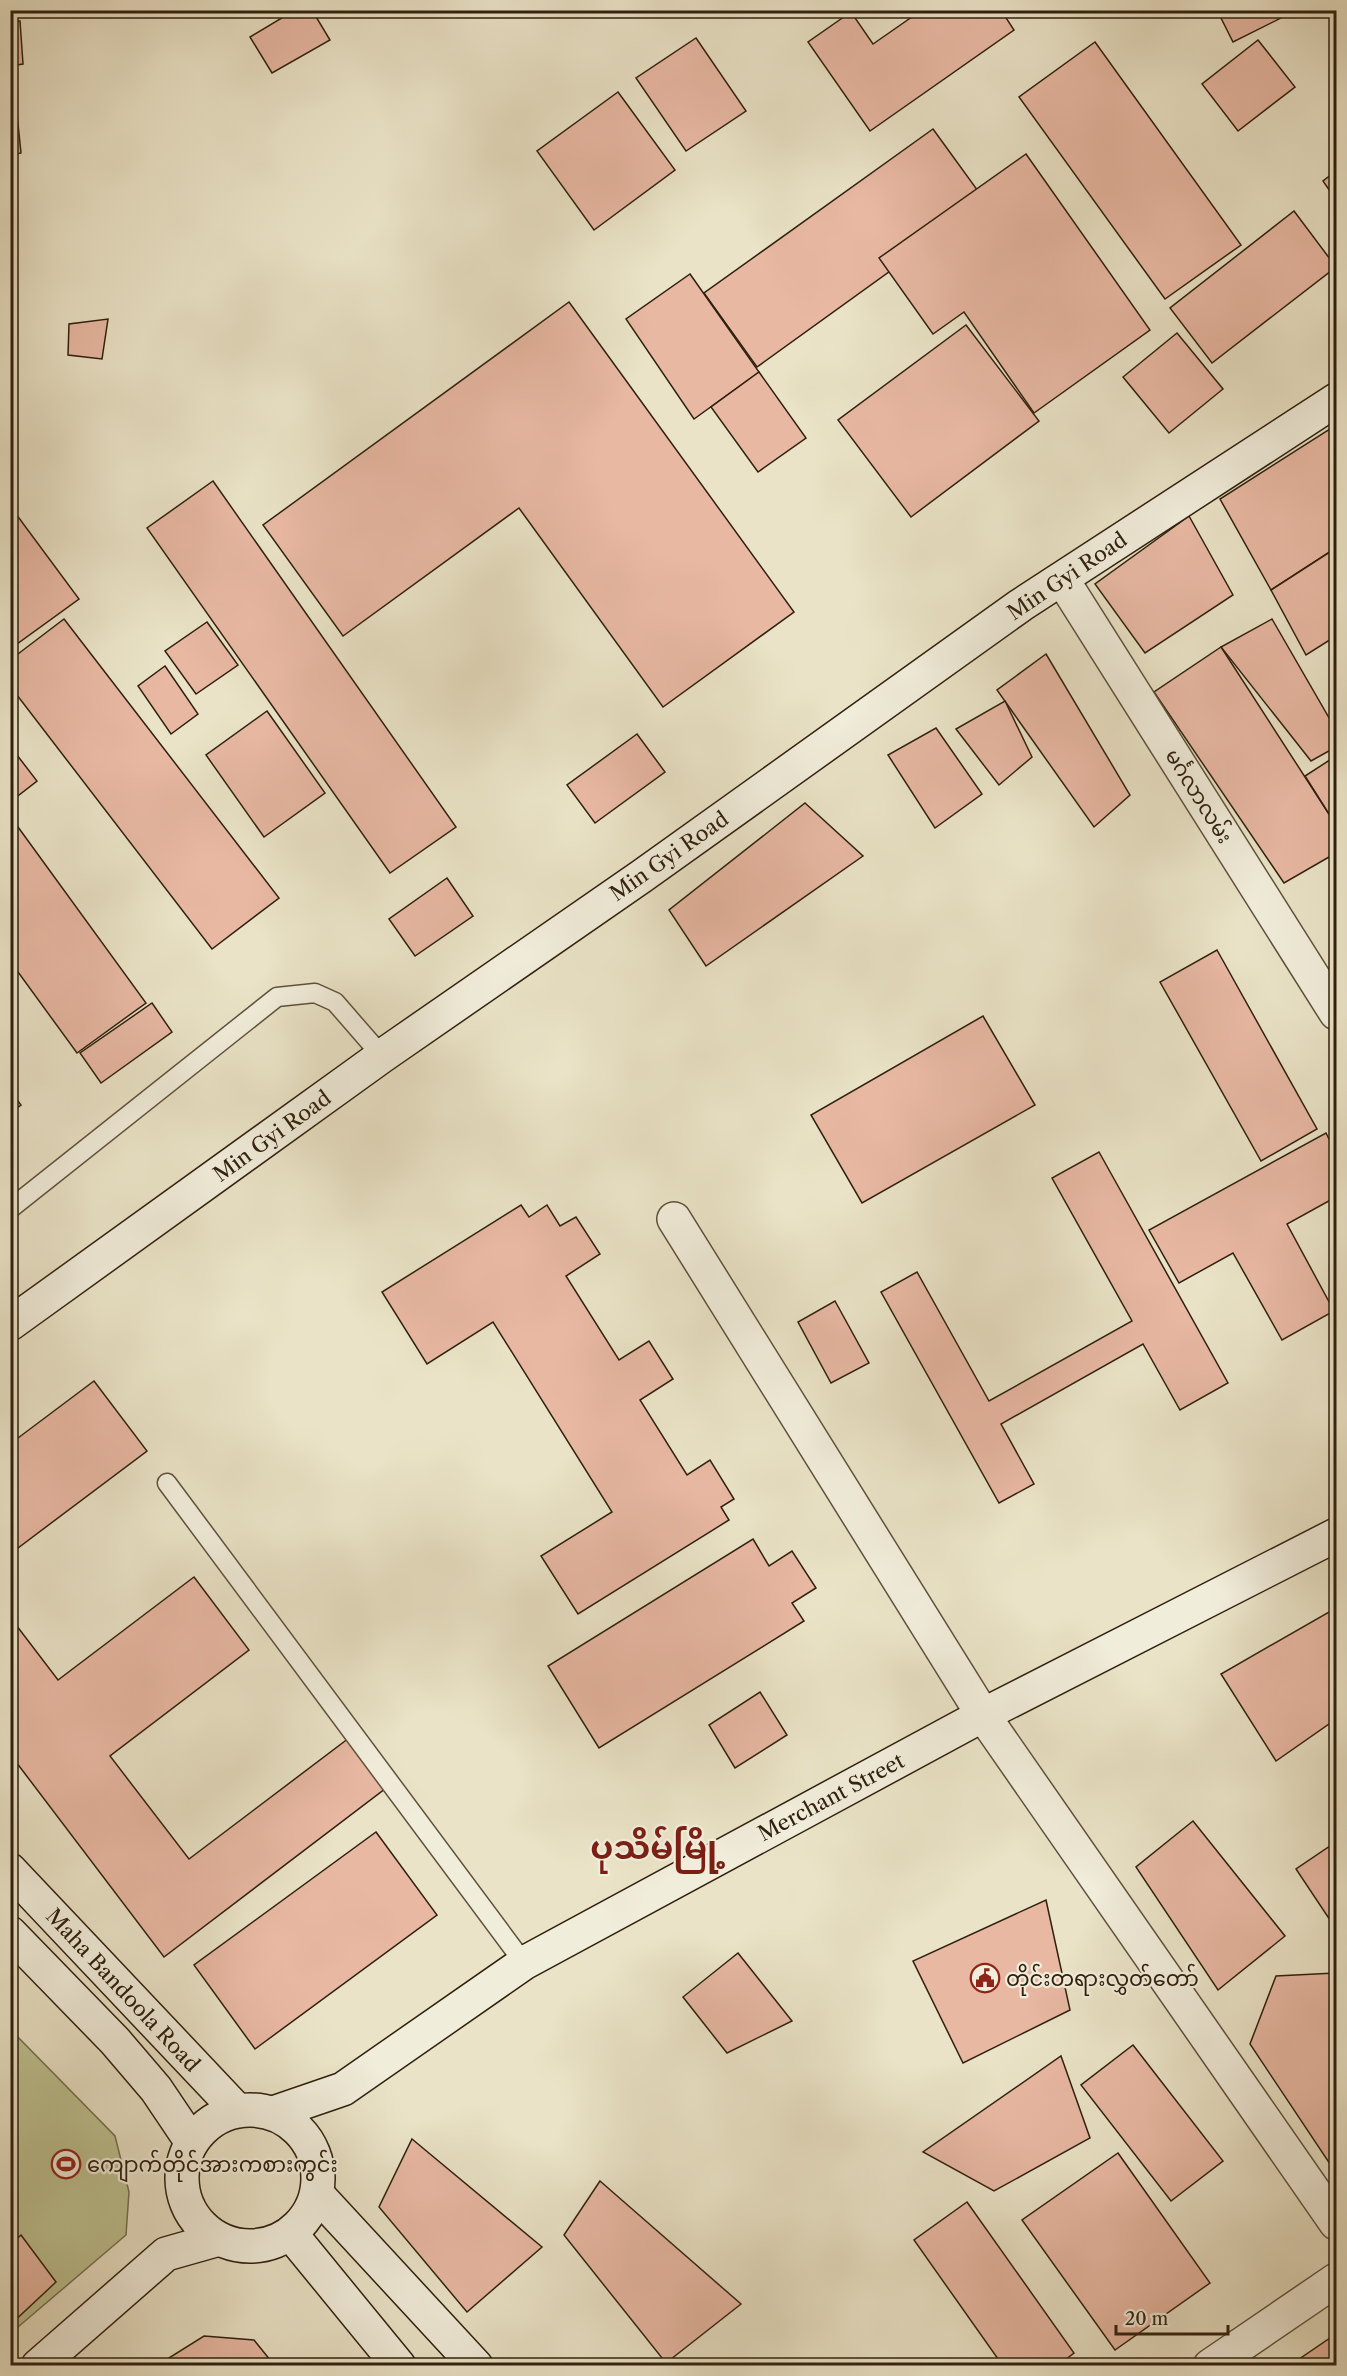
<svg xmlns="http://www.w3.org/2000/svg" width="1347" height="2376" viewBox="0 0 1347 2376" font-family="'Libre Caslon Text','Noto Sans Myanmar',serif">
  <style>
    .green { fill: #bec191; stroke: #767050; stroke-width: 1.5 }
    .building { fill: #e8b8a3; stroke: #2f200e; stroke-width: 1.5 }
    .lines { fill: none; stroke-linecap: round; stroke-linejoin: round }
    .service-casing { stroke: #5e513c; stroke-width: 21 }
    .minor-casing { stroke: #5e513c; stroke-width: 36 }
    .secondary-casing { stroke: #2f200e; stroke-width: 36 }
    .service { stroke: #f1eddb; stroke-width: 18 }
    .minor { stroke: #f1eddb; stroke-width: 33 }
    .secondary { stroke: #f1eddb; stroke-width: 33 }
    .labels { text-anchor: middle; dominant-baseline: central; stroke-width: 4.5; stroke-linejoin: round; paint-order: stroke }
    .street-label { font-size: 21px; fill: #2f200e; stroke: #f1eddb }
    .poi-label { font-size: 21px; fill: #2f200e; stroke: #f1eddb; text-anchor: start }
    .town-label { font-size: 33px; font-weight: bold; fill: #7a1f14; stroke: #f1eddb }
  </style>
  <rect width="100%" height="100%" fill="#eae3c7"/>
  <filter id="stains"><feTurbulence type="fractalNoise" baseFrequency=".00333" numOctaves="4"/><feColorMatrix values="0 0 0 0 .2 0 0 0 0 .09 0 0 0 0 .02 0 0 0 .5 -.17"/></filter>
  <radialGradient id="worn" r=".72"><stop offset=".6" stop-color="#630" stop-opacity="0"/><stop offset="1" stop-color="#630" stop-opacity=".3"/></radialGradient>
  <polygon class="green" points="10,2029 115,2136 129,2192 126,2235 11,2333"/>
  <g class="building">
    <polygon points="295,10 312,10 330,40 272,73 250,37"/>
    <polygon points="922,10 1001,10 1014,30 870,131 808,42 851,12 873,44"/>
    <polygon points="1217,10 1285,10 1287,15 1233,42"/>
    <polygon points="10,21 20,21 23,64 10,66"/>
    <polygon points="696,38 746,111 686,151 636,78"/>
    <polygon points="1258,40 1295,87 1238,131 1202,84"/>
    <polygon points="1095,42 1241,245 1165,299 1019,97"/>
    <polygon points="618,92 675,170 594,230 537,151"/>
    <polygon points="15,95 21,153 10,155 10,96"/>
    <polygon points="933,129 986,202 757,367 704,293"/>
    <polygon points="1026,154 1150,330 1034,413 964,312 933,334 879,258"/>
    <polygon points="1336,171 1336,200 1323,181"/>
    <polygon points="1294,211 1336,267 1212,363 1170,308"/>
    <polygon points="690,274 759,372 694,419 626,319"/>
    <polygon points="569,302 794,612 663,707 519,508 343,636 263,525"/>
    <polygon points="108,319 102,359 68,355 69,324"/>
    <polygon points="966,325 1039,421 911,517 838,420"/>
    <polygon points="1177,333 1223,389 1169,433 1123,377"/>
    <polygon points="759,372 806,438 758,472 711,407"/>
    <polygon points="1336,425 1336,548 1271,590 1220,499"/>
    <polygon points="213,481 456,827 390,873 147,528"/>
    <polygon points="16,514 79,599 10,649 10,518"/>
    <polygon points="1189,516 1233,595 1145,653 1095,584"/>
    <polygon points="1336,548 1336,636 1306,655 1271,590"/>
    <polygon points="64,619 279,898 212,949 10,686 10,660"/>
    <polygon points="1272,619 1336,730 1336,747 1311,761 1221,647"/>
    <polygon points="207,622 238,665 196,694 165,651"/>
    <polygon points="1221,647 1336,825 1336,853 1284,883 1154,692"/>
    <polygon points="1046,654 1130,795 1094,827 997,690"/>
    <polygon points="165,666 198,714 171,734 138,686"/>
    <polygon points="1005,701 1032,757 999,785 956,729"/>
    <polygon points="267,711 325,793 264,837 206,755"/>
    <polygon points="936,728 982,794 935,828 888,755"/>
    <polygon points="637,734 665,772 595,823 567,785"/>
    <polygon points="10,746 37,781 10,802"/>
    <polygon points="1336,756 1336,825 1305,776"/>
    <polygon points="805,803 863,856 706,966 669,910"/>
    <polygon points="10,816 146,1003 77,1053 10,961"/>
    <polygon points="447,878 473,916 415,956 389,919"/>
    <polygon points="1217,950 1317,1129 1261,1161 1160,982"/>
    <polygon points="152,1003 172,1032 101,1083 80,1053"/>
    <polygon points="983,1016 1035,1105 862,1203 811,1115"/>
    <polygon points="10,1090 21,1105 10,1113"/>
    <polygon points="1326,1133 1336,1153 1336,1197 1287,1224 1334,1311 1282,1340 1233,1253 1179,1283 1149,1230"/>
    <polygon points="1099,1152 1228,1383 1180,1410 1143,1344 1001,1424 1034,1484 999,1503 881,1292 917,1272 989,1401 1132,1321 1052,1178"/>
    <polygon points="521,1205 529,1217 547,1205 560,1226 576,1217 600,1254 566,1276 619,1360 649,1341 673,1379 640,1400 687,1475 710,1460 734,1499 721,1507 729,1520 578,1614 541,1556 612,1512 493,1322 427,1364 382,1292"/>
    <polygon points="835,1301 869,1363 831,1383 798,1322"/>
    <polygon points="94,1381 147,1451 10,1554 10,1444"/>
    <polygon points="753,1539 769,1566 792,1551 816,1588 792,1603 804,1621 599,1748 548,1666"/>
    <polygon points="194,1577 249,1650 110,1756 189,1859 353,1735 390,1785 164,1957 10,1754 10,1617 58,1680"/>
    <polygon points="1336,1608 1336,1719 1276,1761 1221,1674"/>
    <polygon points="760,1692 787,1735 735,1768 709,1725"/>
    <polygon points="1193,1821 1285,1936 1218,1990 1136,1867"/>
    <polygon points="376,1832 437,1915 255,2049 194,1965"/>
    <polygon points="1336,1842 1336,1929 1296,1869"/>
    <polygon points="1046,1900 1070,2010 963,2063 913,1961"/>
    <polygon points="738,1953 792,2021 727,2053 683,1997"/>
    <polygon points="1335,1973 1336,1975 1336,2173 1250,2044 1276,1976"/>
    <polygon points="1133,2045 1223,2161 1171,2201 1081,2085"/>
    <polygon points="1061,2056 1090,2138 994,2191 923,2152"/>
    <polygon points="412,2139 542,2247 467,2312 379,2207"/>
    <polygon points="1118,2153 1210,2283 1115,2350 1022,2220"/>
    <polygon points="600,2181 741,2304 666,2363 564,2235"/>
    <polygon points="967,2202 1074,2353 1057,2366 1003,2366 914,2240"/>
    <polygon points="21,2235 56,2282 10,2325 10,2245"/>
    <polygon points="1336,2334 1336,2366 1289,2366"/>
    <polygon points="204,2336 254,2340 275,2366 156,2366"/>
  </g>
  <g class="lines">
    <g class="service-casing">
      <g id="service">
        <polyline points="10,1209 277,997 315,993 335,1002 382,1056"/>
        <polyline points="167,1483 524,1963"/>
      </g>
    </g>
    <g class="minor-casing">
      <g id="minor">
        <polyline points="1062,579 1336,1013"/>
        <polyline points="674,1219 983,1715 1336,2223"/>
        <polyline points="1210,2366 1336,2280"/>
      </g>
    </g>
    <g class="secondary-casing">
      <g id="secondary">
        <polyline points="10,1324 382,1056 642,876 1021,605 1336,400"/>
        <polyline points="10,1870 236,2109"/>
        <polyline points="10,1933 115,2041 156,2089 191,2141"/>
        <circle cx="250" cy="2178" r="68"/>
        <polyline points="273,2113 343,2089 524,1963 983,1715 1336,1535"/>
        <polyline points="317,2194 476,2366"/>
        <polyline points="291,2234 399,2366"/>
        <polyline points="38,2366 166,2254 219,2239"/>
      </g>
    </g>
    <use href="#service" class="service"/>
    <use href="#minor" class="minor"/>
    <use href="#secondary" class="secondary"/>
  </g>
  <defs>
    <g id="civic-ring" transform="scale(1.5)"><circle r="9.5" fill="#f1eddb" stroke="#8f2418" stroke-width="1.5"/><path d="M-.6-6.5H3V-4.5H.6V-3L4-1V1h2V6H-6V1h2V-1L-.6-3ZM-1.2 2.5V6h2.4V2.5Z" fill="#8f2418"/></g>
    <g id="stadium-ring" transform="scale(1.5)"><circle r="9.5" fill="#f1eddb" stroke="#8f2418" stroke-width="1.5"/><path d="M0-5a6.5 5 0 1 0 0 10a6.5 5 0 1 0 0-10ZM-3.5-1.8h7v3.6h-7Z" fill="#8f2418"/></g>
  </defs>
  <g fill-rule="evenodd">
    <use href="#civic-ring" x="985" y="1978"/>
    <use href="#stadium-ring" x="66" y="2164"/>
  </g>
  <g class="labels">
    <g class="street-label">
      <text transform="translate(1067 576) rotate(-34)">Min Gyi Road</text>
      <text transform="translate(1199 796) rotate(58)">မင်္ဂလာလမ်း</text>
      <text transform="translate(669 856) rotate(-35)">Min Gyi Road</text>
      <text transform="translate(272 1136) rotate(-36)">Min Gyi Road</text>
      <text transform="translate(831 1797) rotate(-28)">Merchant Street</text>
      <text transform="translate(123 1990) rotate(47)">Maha Bandoola Road</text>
    </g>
    <g class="poi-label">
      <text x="1006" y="1978">တိုင်းတရားလွှတ်တော်</text>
      <text x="87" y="2164">ကျောက်တိုင်အားကစားကွင်း</text>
    </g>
    <g class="town-label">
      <text x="658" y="1847">ပုသိမ်မြို့</text>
    </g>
  </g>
  <rect width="1347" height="2376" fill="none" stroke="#eae3c7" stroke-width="36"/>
  <rect x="12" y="12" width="1323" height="2352" fill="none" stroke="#2f200e" stroke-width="3"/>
  <rect x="18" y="18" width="1311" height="2340" fill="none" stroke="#2f200e" stroke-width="1.5"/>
  <path d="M1116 2325v9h112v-9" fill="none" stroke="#2f200e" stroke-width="3"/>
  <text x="1125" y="2325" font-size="18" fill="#2f200e" stroke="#f1eddb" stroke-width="4.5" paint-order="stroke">20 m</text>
  <rect width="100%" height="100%" filter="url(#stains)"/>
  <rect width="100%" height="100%" fill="url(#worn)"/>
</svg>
